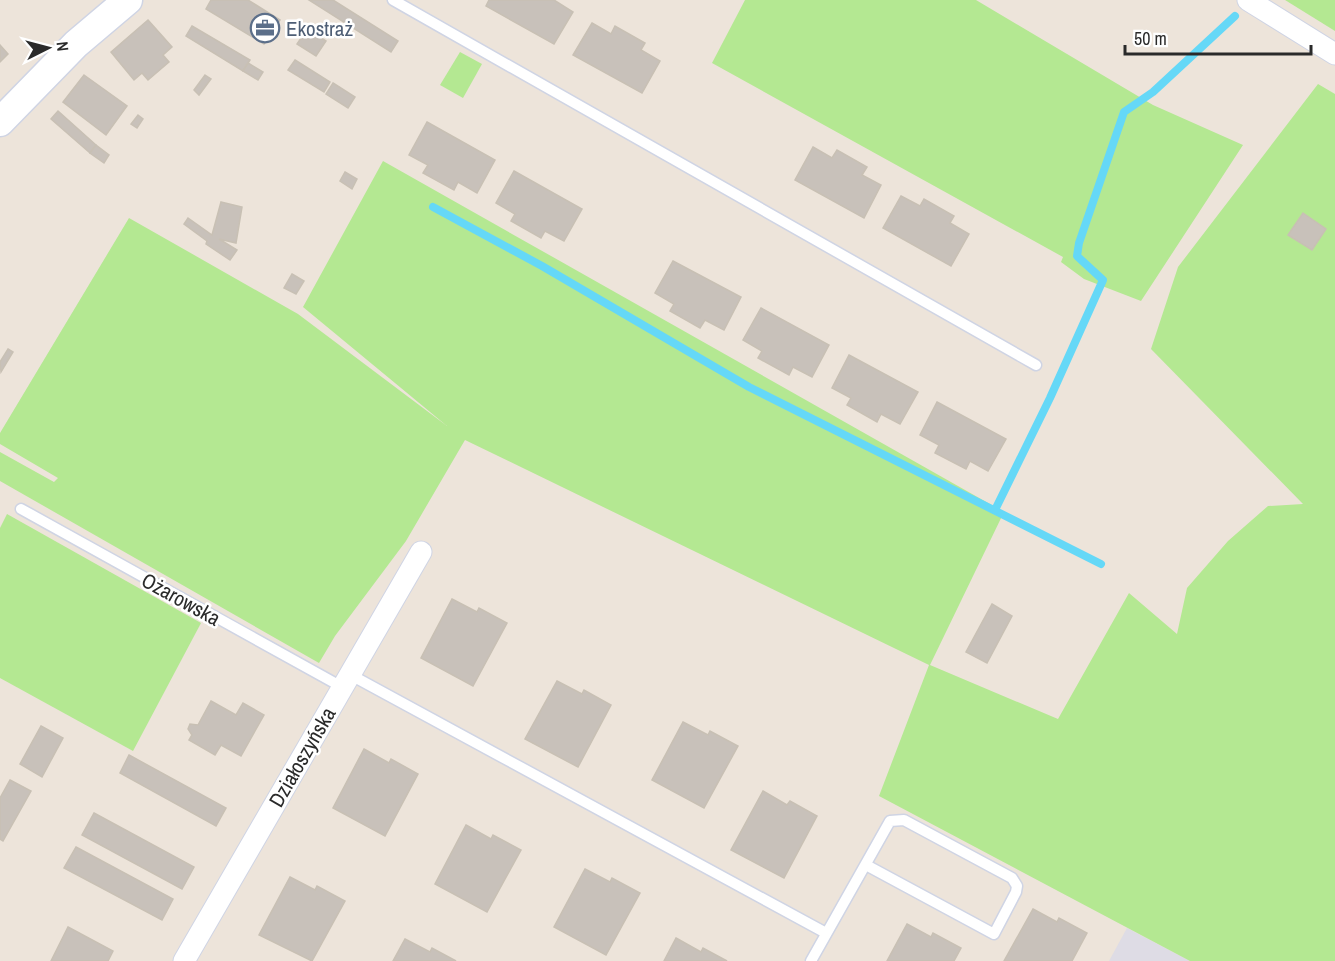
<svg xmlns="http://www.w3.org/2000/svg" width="1335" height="961" viewBox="0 0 1335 961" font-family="'Archivo Narrow',sans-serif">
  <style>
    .industrial { fill: #dedce5 }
    .green { fill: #b4e892 }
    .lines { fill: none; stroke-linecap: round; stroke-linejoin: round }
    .stream { stroke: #65d8f7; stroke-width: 8 }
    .building { fill: #c8c1ba; stroke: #c8c0b4; stroke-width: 1.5 }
    .lane-casing { stroke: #cfd4e4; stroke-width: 13 }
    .street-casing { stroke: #cfd4e4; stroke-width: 23 }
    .secondary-casing { stroke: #cfd4e4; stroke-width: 31 }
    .lane { stroke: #fff; stroke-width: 10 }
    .street { stroke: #fff; stroke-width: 21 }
    .secondary { stroke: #fff; stroke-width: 28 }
    .labels { text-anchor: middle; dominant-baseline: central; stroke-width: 5; stroke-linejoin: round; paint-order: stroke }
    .service-label { font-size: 21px; fill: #4e5e75; stroke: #fff; text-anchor: start }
    .street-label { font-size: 21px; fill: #2a2a2a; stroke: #fff }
  </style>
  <rect width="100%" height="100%" fill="#ede4da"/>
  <polygon class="industrial" points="1127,928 1190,961 1109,961"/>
  <g class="green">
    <polygon points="745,0 976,0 1153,105 1243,145 1141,301 1084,279 1061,262 1063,257 712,63"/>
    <polygon points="1285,0 1335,0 1335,31"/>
    <polygon points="460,52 482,64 463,98 440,85"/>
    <polygon points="1318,84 1335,94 1335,961 1190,961 879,796 929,665 465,440 406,541 335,636 319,663 0,481 0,452 54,482 58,478 0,444 0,433 129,218 298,314 447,426 303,307 383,161 1004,512 930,665 1058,719 1129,593 1177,634 1187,588 1228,541 1268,506 1303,504 1151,349 1178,267"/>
    <polygon points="7,514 201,623 133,751 0,678 0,528"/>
  </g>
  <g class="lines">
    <g class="stream">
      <polyline points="433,207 542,266 749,387 1101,564"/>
      <polyline points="995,510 1050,398 1103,280 1077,256 1079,243 1124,112 1153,92 1235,16"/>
    </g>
  </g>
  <g class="building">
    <polygon points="211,0 248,0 280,20 264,44 206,9"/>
    <polygon points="309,0 333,0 398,41 391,52"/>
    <polygon points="489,0 554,0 573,12 554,44 486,6"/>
    <polygon points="148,20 172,47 163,55 169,62 148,80 142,73 134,80 111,52"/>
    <polygon points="592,23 611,34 615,26 645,43 641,50 660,61 642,93 573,55"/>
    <polygon points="192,26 250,60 243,71 186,36"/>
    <polygon points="307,29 326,41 316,56 297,44"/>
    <polygon points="0,45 8,54 0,62"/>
    <polygon points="295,60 330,82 324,92 288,70"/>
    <polygon points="248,63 263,72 258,80 243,71"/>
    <polygon points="84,75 127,106 106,135 63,102"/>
    <polygon points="205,75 211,79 199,95 194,90"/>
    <polygon points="333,83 355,97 348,108 326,94"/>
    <polygon points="58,111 96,145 90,153 51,119"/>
    <polygon points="138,115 143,119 137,128 131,124"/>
    <polygon points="427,122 495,160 477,193 458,182 454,190 423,173 428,165 409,155"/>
    <polygon points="96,145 109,155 104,163 90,153"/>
    <polygon points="813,147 832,158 837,150 867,167 862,175 881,185 864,218 795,180"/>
    <polygon points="514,171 582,209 564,241 545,231 541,238 511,221 515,214 496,203"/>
    <polygon points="345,172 357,179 352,189 340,181"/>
    <polygon points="901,196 920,206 924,199 954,216 950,223 969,234 951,266 883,228"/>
    <polygon points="221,202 242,207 236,243 219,239 237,250 230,260 206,244 207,241 184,224 188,218 212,235"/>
    <polygon points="1303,213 1326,229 1312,250 1288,235"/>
    <polygon points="673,261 741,297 724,330 705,320 700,328 670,311 674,304 655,293"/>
    <polygon points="292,274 304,281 296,294 284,288"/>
    <polygon points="761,308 829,345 812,377 793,367 789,375 758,358 762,351 743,340"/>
    <polygon points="8,349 13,352 1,372 0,362"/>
    <polygon points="849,355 918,392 900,424 881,414 877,422 847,405 851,398 832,388"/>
    <polygon points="937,402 1006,439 988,471 970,461 966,469 935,453 939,445 920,435"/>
    <polygon points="452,599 477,612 479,608 507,623 473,686 421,658"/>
    <polygon points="992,604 1012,616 987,663 966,652"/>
    <polygon points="557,681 582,694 584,690 611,705 578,767 525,739"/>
    <polygon points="211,701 236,715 243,703 264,715 241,756 221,745 215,755 189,740 192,735 188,729 190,724 198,725"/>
    <polygon points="683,722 708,735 710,731 738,746 704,808 652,780"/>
    <polygon points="41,726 63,738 42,777 20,764"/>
    <polygon points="364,749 389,763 391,759 418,774 385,836 333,808"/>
    <polygon points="129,755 226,808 216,826 120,773"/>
    <polygon points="10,780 31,791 3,841 0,839 0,798"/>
    <polygon points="763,791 787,805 790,801 817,816 784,878 731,850"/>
    <polygon points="94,813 194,867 182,889 82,835"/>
    <polygon points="466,825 491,839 493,835 521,850 487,912 435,884"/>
    <polygon points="76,847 173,899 162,920 64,868"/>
    <polygon points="585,869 610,882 612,878 640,893 606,955 554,927"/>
    <polygon points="290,877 315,890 317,886 345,901 312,961 259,935"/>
    <polygon points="1033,909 1057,922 1059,918 1087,933 1072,961 1004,961"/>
    <polygon points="907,924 931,937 933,933 961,948 954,961 887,961"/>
    <polygon points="68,927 113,951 108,961 51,961"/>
    <polygon points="676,938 701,952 703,948 727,961 664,961"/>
    <polygon points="405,939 430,952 432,948 456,961 393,961"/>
  </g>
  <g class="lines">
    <g class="lane-casing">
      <g id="lane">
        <polyline points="393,0 1036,365"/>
        <polyline points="21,509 342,687"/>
        <polyline points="349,674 826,933"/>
        <polyline points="811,961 890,821 904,820 1012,878 1017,886 1016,892 994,934 866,865"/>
      </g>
    </g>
    <g class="street-casing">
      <g id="street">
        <polyline points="1248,0 1335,54"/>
        <polyline points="184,961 421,552"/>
      </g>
    </g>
    <g class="secondary-casing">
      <polyline id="secondary" points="0,122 76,44 128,0"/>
    </g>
    <use href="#lane" class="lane"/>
    <use href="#street" class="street"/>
    <use href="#secondary" class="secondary"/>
  </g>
  <defs>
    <g id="office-ring" transform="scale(1.5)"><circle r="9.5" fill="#fff" stroke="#5c6f8a" stroke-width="1.5"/><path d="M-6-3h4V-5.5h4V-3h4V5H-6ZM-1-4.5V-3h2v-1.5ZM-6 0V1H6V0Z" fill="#5c6f8a"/></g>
  </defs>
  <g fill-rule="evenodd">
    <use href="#office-ring" x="265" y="28"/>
  </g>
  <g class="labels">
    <g class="service-label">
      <text x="286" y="28">Ekostraż</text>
    </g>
    <g class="street-label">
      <text transform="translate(181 599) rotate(29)">Ożarowska</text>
      <text transform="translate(302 757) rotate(-60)">Działoszyńska</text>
    </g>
  </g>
  <g transform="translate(48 48) rotate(84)" stroke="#ffffff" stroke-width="4.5" paint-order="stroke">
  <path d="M0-4.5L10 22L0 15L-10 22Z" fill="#2a2a2a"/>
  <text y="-9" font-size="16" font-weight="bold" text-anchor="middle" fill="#2a2a2a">N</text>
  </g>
  <path d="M1125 45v9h186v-9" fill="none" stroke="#2a2a2a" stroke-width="3"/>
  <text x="1134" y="45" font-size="18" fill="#2a2a2a" stroke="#ffffff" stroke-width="4.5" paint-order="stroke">50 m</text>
</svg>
